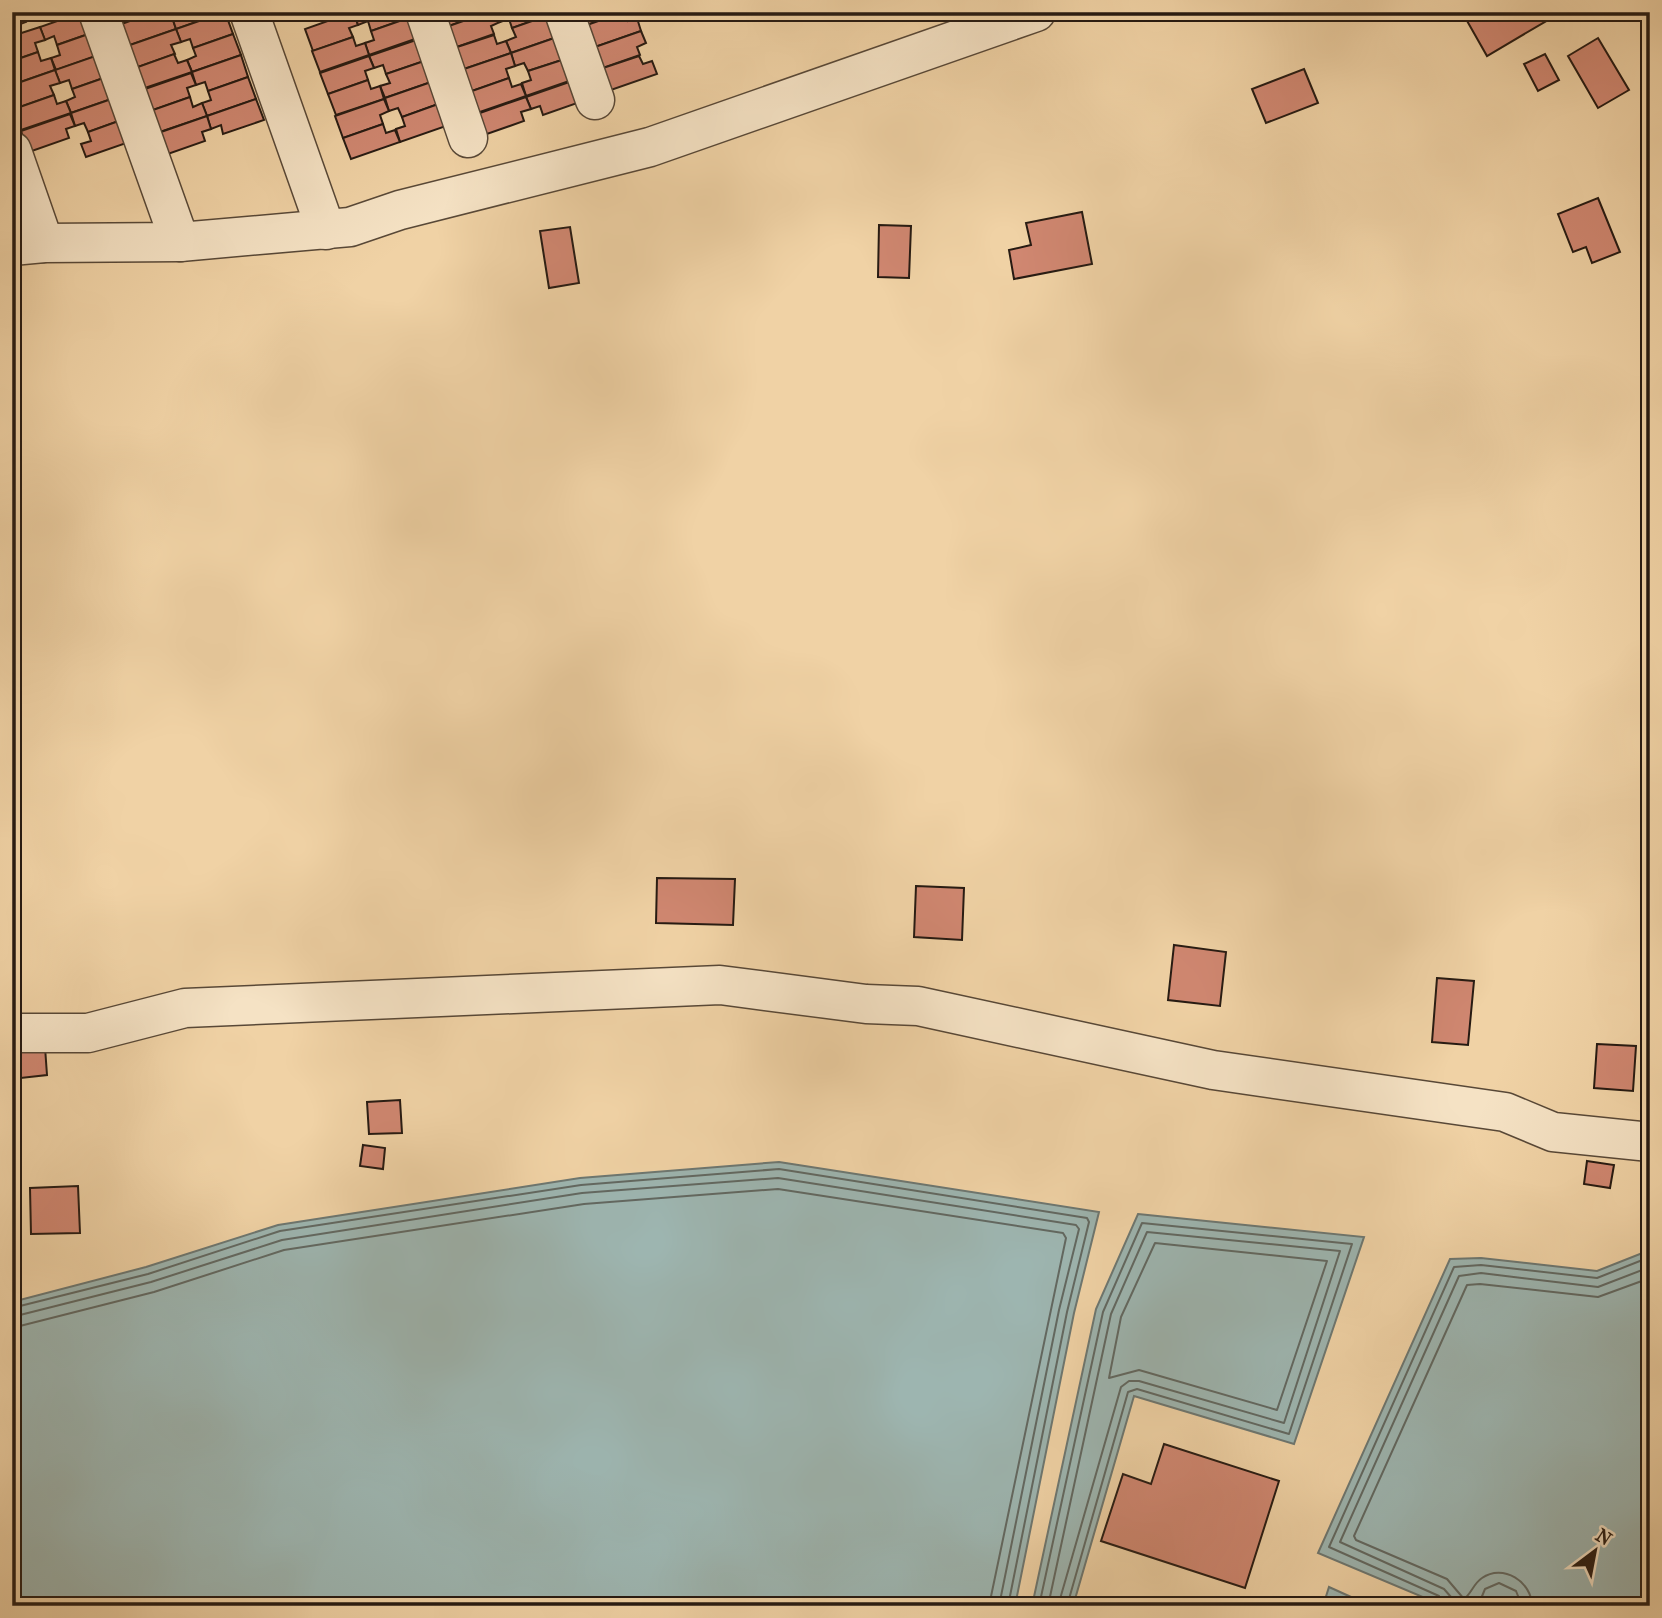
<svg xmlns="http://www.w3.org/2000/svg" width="1662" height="1618" viewBox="0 0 1662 1618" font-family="'IM FELL French Canon',serif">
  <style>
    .water { fill: #9db5b0; stroke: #6d7771; stroke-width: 2 }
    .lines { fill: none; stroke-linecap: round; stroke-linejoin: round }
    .shore { stroke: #626861; stroke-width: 2 }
    .building { fill: #d08771; stroke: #261a12; stroke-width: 2 }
    .minor-casing { stroke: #584837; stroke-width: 41 }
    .minor { stroke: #f5e2c4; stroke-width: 38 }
  </style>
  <rect width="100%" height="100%" fill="#f0d2a5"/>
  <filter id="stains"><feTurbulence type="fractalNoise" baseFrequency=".00286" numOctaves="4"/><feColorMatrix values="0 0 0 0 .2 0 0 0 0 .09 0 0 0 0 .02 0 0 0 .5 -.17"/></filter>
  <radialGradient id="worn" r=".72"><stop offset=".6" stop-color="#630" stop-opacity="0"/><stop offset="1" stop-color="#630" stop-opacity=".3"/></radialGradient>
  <g class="water">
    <polygon points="779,1162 1099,1212 1074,1313 1015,1606 12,1606 12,1302 146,1267 278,1225 580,1178"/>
    <polygon points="1138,1214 1364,1237 1294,1444 1134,1396 1073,1606 1032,1606 1096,1309"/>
    <polygon points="1650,1250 1650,1606 1511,1606 1498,1598 1492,1606 1444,1606 1318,1553 1450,1259 1481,1258 1597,1271"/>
    <polygon points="1329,1587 1371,1606 1323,1606"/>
  </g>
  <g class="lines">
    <g class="shore">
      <polygon points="1155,1243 1327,1261 1277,1410 1139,1370 1109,1378 1121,1317"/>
      <polyline points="12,1308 148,1274 280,1231 581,1185 779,1169 1087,1218 1089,1222 1067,1312 1008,1606"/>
      <polyline points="12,1317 151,1282 282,1240 582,1193 778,1178 1076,1225 1079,1229 1059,1310 999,1606"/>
      <polyline points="12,1328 154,1292 284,1250 584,1204 778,1189 1063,1233 1066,1238 989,1606"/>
      <polyline points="1039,1606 1103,1312 1142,1223 1352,1244 1289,1434 1137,1389 1128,1392 1067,1606"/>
      <polyline points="1048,1606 1111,1314 1147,1232 1340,1251 1284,1423 1139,1381 1129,1381 1121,1387 1058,1606"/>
      <polyline points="1443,1606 1439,1596 1329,1547 1454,1267 1481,1265 1597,1278 1650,1257"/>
      <polyline points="1452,1606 1451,1597 1444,1589 1340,1542 1459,1276 1481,1273 1598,1287 1650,1267"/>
      <polyline points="1478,1606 1485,1589 1499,1583 1516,1591 1522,1606"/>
      <path d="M1532 1606C1532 1582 1503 1563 1482 1578 1474 1583 1471 1594 1464 1599L1447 1579 1356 1540 1354 1536 1467 1285 1480 1284 1598 1297 1650 1278"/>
    </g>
  </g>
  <g class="building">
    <polygon points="12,12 27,12 23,13 26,22 12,27"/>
    <polygon points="83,12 97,31 57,45 54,36 45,40 40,27"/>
    <polygon points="115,12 154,12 119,24"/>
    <polygon points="154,12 159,12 163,20 172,17 176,29 127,46 119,25"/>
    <polygon points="180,12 225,12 176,29 172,17"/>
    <polygon points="225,12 233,34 193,48 190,39 181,42 176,29"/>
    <polygon points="299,12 325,12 302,20"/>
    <polygon points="353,12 358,25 349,28 353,37 313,51 305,29"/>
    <polygon points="354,12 409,12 411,17 371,31 368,21 358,25"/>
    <polygon points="441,12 488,12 446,27"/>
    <polygon points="489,12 496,12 500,22 491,26 494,34 454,48 446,27"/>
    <polygon points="496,12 551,12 552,14 512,28 509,19 500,22"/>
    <polygon points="579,12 624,12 584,26"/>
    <polygon points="624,12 628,21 637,18 641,31 592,48 584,26"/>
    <polygon points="1462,12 1544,12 1548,20 1487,56"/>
    <polygon points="552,14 560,36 511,53 506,41 516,37 512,28"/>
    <polygon points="411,17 418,38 369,55 365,43 374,40 371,31"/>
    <polygon points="40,27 45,40 35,43 38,52 12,61 12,36"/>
    <polygon points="176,29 181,42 171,45 175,54 135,68 127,46"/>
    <polygon points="97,31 105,53 56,70 51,58 60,55 57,45"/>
    <polygon points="641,31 646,43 637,47 640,55 600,69 592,48"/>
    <polygon points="233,34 241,55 192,72 187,60 196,56 193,48"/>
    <polygon points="494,35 497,44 506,41 511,53 461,70 454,48"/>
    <polygon points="560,36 568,58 528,71 524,63 515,66 511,53"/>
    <polygon points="353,37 356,46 365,43 369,55 320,72 312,51"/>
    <polygon points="1598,38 1629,90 1598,108 1568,56"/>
    <polygon points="419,39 427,60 386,74 383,65 374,68 369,56"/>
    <polygon points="38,52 41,61 51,58 55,70 12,85 12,61"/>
    <polygon points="104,53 112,75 72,89 69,80 60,83 55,70"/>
    <polygon points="511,53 515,66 506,69 509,78 469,92 461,70"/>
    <polygon points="174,54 178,63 187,60 192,72 142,89 135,68"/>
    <polygon points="1545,54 1559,80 1538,91 1524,64"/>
    <polygon points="241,55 248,77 208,91 205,82 196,85 192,72"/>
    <polygon points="369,56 374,68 365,71 368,80 328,94 320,73"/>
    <polygon points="639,56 643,64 652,61 657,74 608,91 600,69"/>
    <polygon points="568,58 575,79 526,96 522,83 531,80 528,71"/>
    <polygon points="427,60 434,81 385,98 380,86 390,83 386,74"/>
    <polygon points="1304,69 1318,103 1266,123 1252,89"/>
    <polygon points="55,70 60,83 50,86 54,95 14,109 12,85"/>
    <polygon points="191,73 196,85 187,88 190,97 150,111 142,90"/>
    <polygon points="112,75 120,96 71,113 66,101 75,97 72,89"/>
    <polygon points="248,77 256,99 207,116 202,103 211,100 208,91"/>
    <polygon points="509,78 512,87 521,84 526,96 477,113 469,92"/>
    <polygon points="368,80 371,89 380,86 384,99 336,115 328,94"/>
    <polygon points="575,80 583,101 543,115 540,106 531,109 526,97"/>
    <polygon points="434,81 441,103 402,117 398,108 389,111 385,98"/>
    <polygon points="54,95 57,104 66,101 71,113 21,130 14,109"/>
    <polygon points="120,96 127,118 88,132 84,123 75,126 71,113"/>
    <polygon points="190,97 193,107 202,103 207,116 157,133 150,111"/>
    <polygon points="526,97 531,109 521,112 524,121 484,135 477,114"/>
    <polygon points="256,99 264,120 223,134 221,125 211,129 207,116"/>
    <polygon points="384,99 389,111 380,115 383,124 343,138 335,116"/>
    <polygon points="441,103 449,125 400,142 396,129 405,126 402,117"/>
    <polygon points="70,114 75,126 66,129 69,138 29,152 21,131"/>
    <polygon points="207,116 211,129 202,132 205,141 165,155 158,133"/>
    <polygon points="127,118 135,140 86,157 81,144 91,141 88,132"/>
    <polygon points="383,124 386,133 395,130 400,142 351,159 343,138"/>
    <polygon points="1598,198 1620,252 1592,263 1586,247 1573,252 1558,214"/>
    <polygon points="1082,212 1092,264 1014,279 1009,250 1031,245 1026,223"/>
    <polygon points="879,225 911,226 909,278 878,277"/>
    <polygon points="570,227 579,283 549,288 540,231"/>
    <polygon points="657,878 735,879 733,925 656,923"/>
    <polygon points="916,886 964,888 962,940 914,937"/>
    <polygon points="1174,945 1226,952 1220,1006 1168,1000"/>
    <polygon points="1437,978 1474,981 1468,1045 1432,1042"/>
    <polygon points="1597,1044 1636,1046 1633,1091 1594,1088"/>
    <polygon points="45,1047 47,1075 12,1079 12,1051"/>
    <polygon points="400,1100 402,1133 369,1134 367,1102"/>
    <polygon points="363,1145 385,1148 383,1169 360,1166"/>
    <polygon points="1587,1161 1614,1165 1610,1188 1584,1184"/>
    <polygon points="78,1186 80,1233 31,1234 30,1188"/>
    <polygon points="1164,1444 1279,1481 1245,1588 1101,1541 1123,1474 1151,1484"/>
  </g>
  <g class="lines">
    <g class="minor-casing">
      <g id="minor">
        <polyline points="98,12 180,242"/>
        <polyline points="249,12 326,230"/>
        <polyline points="425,12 468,138"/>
        <polyline points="564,12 595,100"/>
        <polyline points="12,151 44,243"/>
        <polyline points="12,246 44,243 180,242 350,227 400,210 650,147 1036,12"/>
        <polyline points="12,1033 88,1033 185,1008 720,985 866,1004 918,1006 1213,1070 1505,1112 1553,1132 1650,1142"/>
      </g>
    </g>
    <use href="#minor" class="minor"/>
  </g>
  <rect width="1662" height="1618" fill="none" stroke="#f0d2a5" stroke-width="42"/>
  <rect x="14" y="14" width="1634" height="1590" fill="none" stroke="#261a12" stroke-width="3.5"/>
  <rect x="21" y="21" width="1620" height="1576" fill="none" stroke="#261a12" stroke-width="2"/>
  <g transform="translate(1595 1551) rotate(32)" stroke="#f5e2c4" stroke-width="5" paint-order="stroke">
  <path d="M0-5L12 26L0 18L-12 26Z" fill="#261a12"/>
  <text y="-10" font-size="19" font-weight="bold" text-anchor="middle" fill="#261a12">N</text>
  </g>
  <rect width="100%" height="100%" filter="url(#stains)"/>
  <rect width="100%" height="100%" fill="url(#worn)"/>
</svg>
